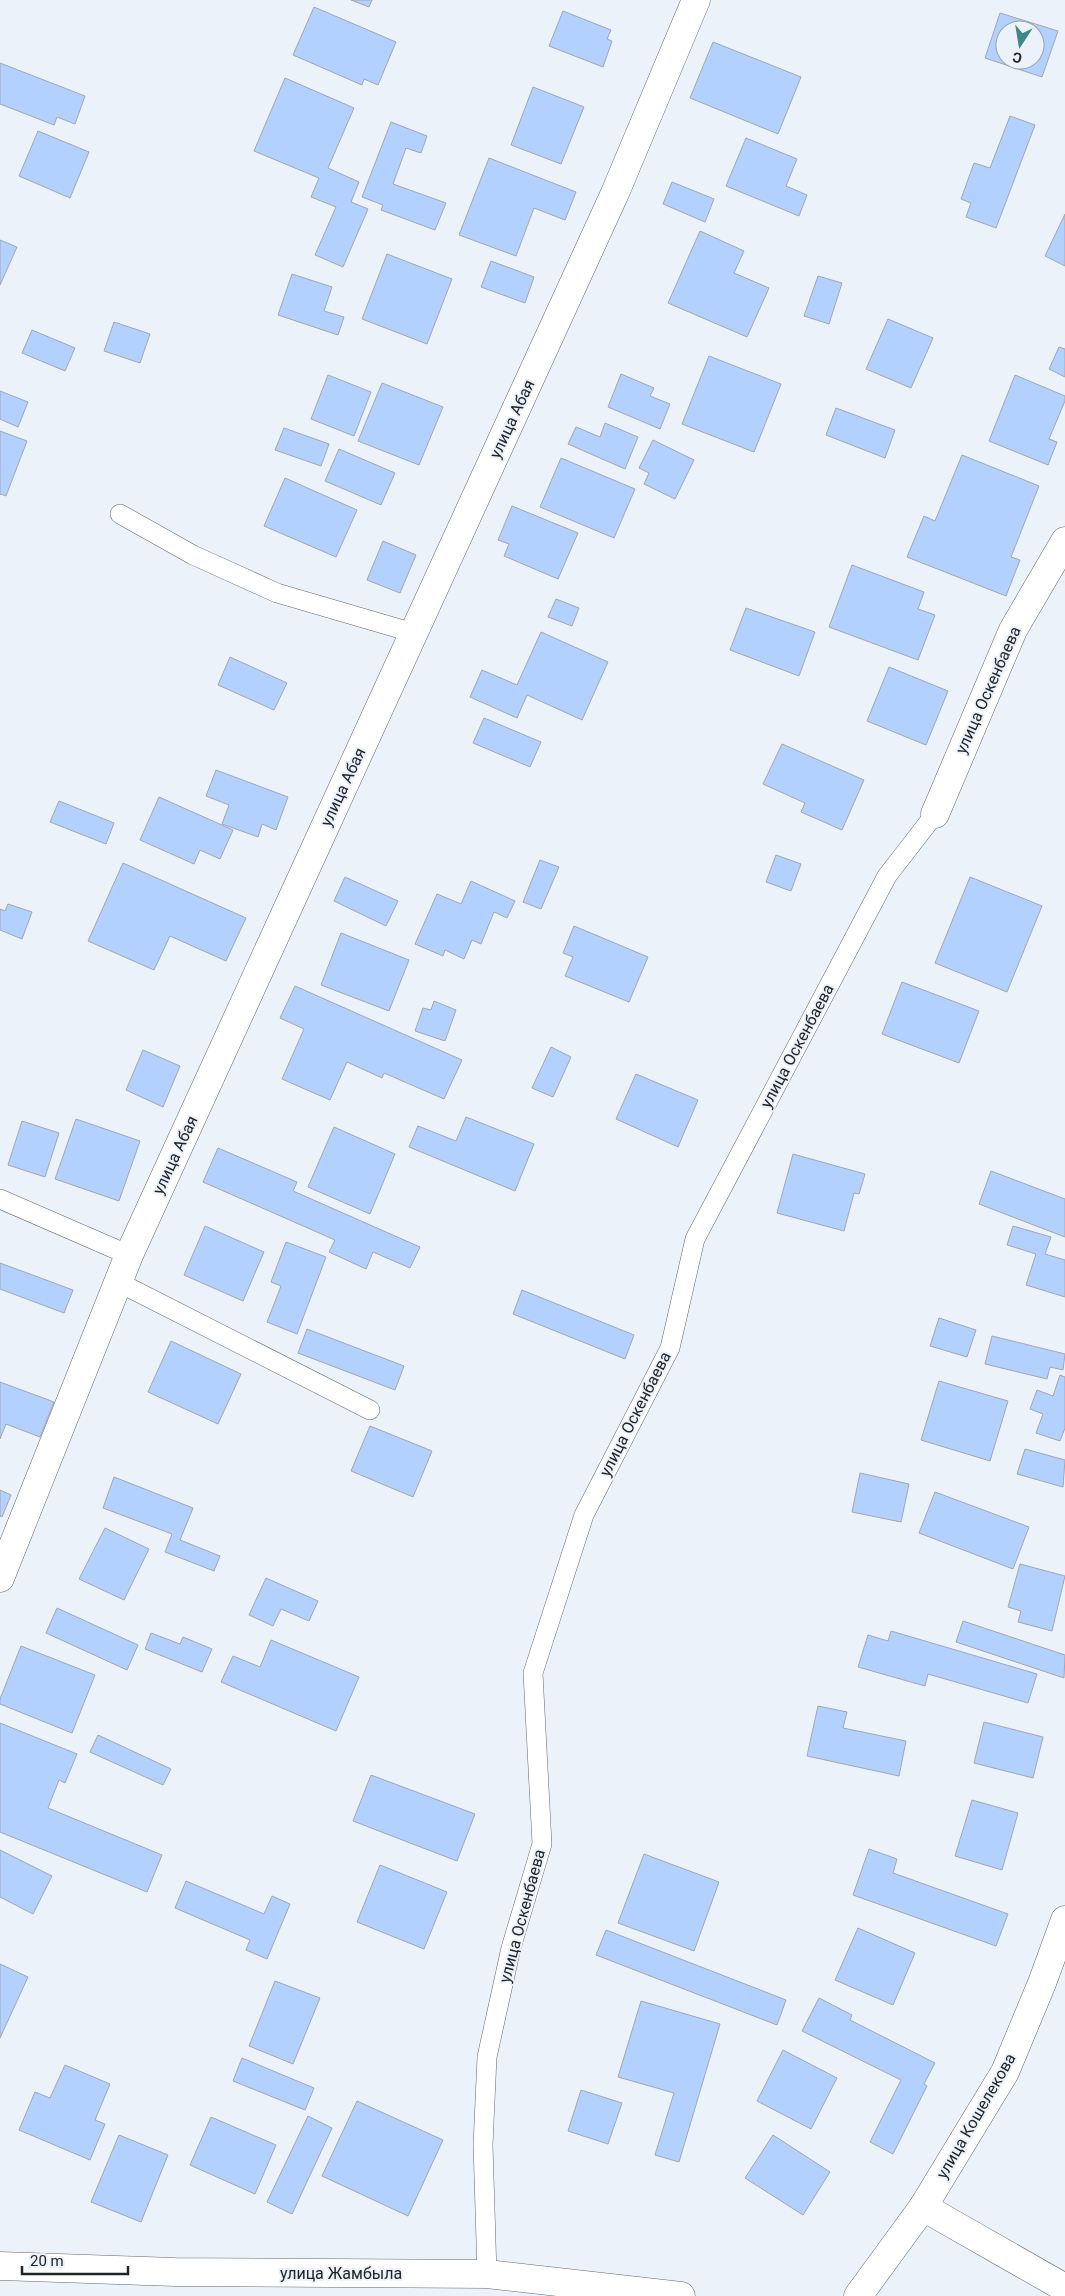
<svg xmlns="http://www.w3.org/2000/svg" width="1065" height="2296" viewBox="0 0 1065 2296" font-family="Roboto,sans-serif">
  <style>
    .building { fill: #b2d1fe; stroke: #a2a7af; fill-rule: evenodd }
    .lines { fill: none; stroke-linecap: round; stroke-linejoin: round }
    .lane-casing { stroke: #63686f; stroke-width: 20 }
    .street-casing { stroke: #63686f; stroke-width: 29 }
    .secondary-casing { stroke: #63686f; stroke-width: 29 }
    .lane { stroke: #fff; stroke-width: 19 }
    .street { stroke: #fff; stroke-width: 28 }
    .secondary { stroke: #fff; stroke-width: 28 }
    .labels { text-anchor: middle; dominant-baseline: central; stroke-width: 4; stroke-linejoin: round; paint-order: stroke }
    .street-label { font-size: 16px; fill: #212427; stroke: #ecf2fa }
  </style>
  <rect width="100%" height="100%" fill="#ecf2fa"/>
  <g class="building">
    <polygon points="351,0 372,0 369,7"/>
    <polygon points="314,7 396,42 378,85 364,79 362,85 293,55"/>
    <polygon points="563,11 611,30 607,39 612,41 603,67 549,46"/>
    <path d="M1000 13 1058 31 1042 77 985 58ZM1005 30H1035V60H1005Z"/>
    <polygon points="713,42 801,77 778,134 690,98"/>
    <polygon points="0,63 85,96 75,124 57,117 54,125 0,104"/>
    <polygon points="285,78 354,108 328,168 359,182 351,202 368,209 343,267 315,255 336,207 311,197 319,178 254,151"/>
    <polygon points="533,87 584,107 561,164 511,145"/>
    <polygon points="1010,116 1035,125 996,228 966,217 971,203 961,199 974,163 990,168"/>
    <polygon points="391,122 427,136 421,153 406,148 393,184 446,203 435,230 381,210 383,205 362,197"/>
    <polygon points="38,131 89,152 70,198 19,176"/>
    <polygon points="746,138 797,159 786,186 807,195 799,216 726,186"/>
    <polygon points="489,158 576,192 565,220 534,208 516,256 459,235"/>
    <polygon points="672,182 714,199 705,222 663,204"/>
    <polygon points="1065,214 1065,266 1045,256"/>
    <polygon points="700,231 744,251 734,273 769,288 747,337 668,303"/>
    <polygon points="0,240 17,247 0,285"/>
    <polygon points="387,254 452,279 427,344 362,319"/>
    <polygon points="491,261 534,277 525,303 481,287"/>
    <polygon points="292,274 332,287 324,311 344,317 338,335 278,315"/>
    <polygon points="818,276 842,283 829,324 804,316"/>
    <polygon points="888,319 933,338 911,388 866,369"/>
    <polygon points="114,322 150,334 140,363 104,351"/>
    <polygon points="32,330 75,348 65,371 22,353"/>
    <polygon points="1059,347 1065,349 1065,377 1049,369"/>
    <polygon points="709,356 781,384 754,452 682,424"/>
    <polygon points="621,374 654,388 650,396 670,404 660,429 608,407"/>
    <polygon points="328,375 371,392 354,436 311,419"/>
    <polygon points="1015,375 1065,396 1065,401 1049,439 1057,442 1048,465 989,441"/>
    <polygon points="382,383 443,407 419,465 358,441"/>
    <polygon points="0,391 28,402 18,427 0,419"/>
    <polygon points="836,408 895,430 885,458 826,435"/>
    <polygon points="605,423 638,437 625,469 568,444 576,427 600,437"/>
    <polygon points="284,428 329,444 321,466 275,450"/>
    <polygon points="0,431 27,441 6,496 0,494"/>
    <polygon points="653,440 694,460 675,499 644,484 649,473 639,468"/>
    <polygon points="339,449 395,473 381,505 325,481"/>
    <polygon points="962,455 1039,486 1011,557 1020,560 1006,596 907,557 924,516 935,521"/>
    <polygon points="561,458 635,489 614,538 540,507"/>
    <polygon points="285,478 357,510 336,557 264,526"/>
    <polygon points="512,506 578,533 558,579 504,556 509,544 498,540"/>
    <polygon points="383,541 416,555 400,593 367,580"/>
    <polygon points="852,565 924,592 918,609 935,615 918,660 829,627"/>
    <polygon points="556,599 579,608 572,626 548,617"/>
    <polygon points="746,608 815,632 799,676 730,650"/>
    <polygon points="541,632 608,662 582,720 527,695 517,718 470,697 482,670 517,685"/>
    <polygon points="230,657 287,683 274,710 218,685"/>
    <polygon points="889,667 948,691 926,745 867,721"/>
    <polygon points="484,718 541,742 530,767 473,743"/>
    <polygon points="782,744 864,780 842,830 801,812 805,803 763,784"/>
    <polygon points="216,770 288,797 276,830 262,824 258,837 222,824 229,805 206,796"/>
    <polygon points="159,797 233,830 220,859 200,850 194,864 140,840"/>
    <polygon points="59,801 114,823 106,844 50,822"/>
    <polygon points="776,855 801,864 791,891 766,882"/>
    <polygon points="540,860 559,867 541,909 523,902"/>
    <polygon points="123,863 246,918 226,961 170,936 154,970 88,941"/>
    <polygon points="345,877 398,901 386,926 334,901"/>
    <polygon points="970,877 1042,906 1007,992 935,963"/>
    <polygon points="471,881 515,901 507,918 494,912 481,944 472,940 464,959 445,950 443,956 415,944 437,894 461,904"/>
    <polygon points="8,904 32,912 22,939 0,930 0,909 5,911"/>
    <polygon points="574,926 648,957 629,1002 565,976 573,957 563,953"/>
    <polygon points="341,933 409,960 389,1011 321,985"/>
    <polygon points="902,982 979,1011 959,1063 882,1034"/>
    <polygon points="295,986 462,1060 444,1099 384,1073 382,1078 347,1062 330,1100 282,1079 304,1029 280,1018"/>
    <polygon points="434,1001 456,1010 445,1041 415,1031 423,1008 431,1010"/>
    <polygon points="551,1047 571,1057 553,1097 532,1088"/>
    <polygon points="143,1050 180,1066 163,1107 126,1090"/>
    <polygon points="636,1074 698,1100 678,1147 616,1119"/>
    <polygon points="466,1117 534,1144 515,1191 409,1147 418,1126 456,1141"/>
    <polygon points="76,1119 140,1141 119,1201 55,1179"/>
    <polygon points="22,1121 59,1133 45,1177 8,1165"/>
    <polygon points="334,1127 395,1154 370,1214 308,1187"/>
    <polygon points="218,1148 297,1182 293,1191 420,1247 410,1268 373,1252 366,1269 329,1252 335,1240 203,1182"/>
    <polygon points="793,1154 865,1174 859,1194 854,1193 844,1231 777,1213"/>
    <polygon points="991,1171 1065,1199 1065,1237 979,1204"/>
    <polygon points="205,1226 264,1252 243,1301 184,1275"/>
    <polygon points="1013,1226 1051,1237 1045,1254 1065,1260 1065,1297 1026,1285 1036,1254 1007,1245"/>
    <polygon points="286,1242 326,1257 297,1334 267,1322 281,1286 271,1282"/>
    <polygon points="0,1263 73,1290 64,1313 0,1289"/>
    <polygon points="522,1290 634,1335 625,1359 513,1314"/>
    <polygon points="939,1318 976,1330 967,1357 930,1346"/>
    <polygon points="307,1329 404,1366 395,1390 298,1353"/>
    <polygon points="992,1336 1065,1354 1063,1370 1050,1367 1047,1379 985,1364"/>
    <polygon points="171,1341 241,1374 218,1424 148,1392"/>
    <polygon points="1060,1375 1065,1377 1065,1428 1060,1441 1036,1433 1043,1414 1030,1409 1037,1390 1053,1396"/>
    <polygon points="939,1381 1008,1401 990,1461 921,1440"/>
    <polygon points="0,1382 54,1402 40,1437 6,1424 0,1439"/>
    <polygon points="370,1426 432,1451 413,1497 351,1471"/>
    <polygon points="1025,1449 1065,1460 1063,1487 1017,1474"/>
    <polygon points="860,1473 909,1484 901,1522 852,1512"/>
    <polygon points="114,1477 193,1508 180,1540 220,1556 214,1571 165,1552 172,1534 103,1508"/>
    <polygon points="0,1490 11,1495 2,1517 0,1516"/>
    <polygon points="935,1492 1029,1527 1013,1569 919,1533"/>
    <polygon points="105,1528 149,1549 124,1600 79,1579"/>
    <polygon points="1020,1564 1065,1576 1052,1631 1018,1622 1021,1611 1008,1607"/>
    <polygon points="266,1578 318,1601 309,1621 281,1609 273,1626 249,1615"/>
    <polygon points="57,1608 138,1645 127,1670 46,1633"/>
    <polygon points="963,1621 1065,1655 1064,1678 956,1642"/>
    <polygon points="891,1631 1037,1674 1028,1703 928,1674 925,1686 858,1667 868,1635 888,1641"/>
    <polygon points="151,1633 180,1644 183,1637 212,1649 202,1672 145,1649"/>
    <polygon points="271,1640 359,1677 336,1731 221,1682 233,1656 260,1667"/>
    <polygon points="21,1646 95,1675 72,1733 0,1704 0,1699"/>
    <polygon points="818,1706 847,1712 843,1728 906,1741 899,1776 807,1756"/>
    <polygon points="984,1722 1043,1737 1033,1778 974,1763"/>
    <polygon points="0,1723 77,1754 65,1783 59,1780 48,1808 162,1855 147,1892 0,1832"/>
    <polygon points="98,1735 171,1769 163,1785 90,1752"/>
    <polygon points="371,1775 475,1814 457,1861 353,1821"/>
    <polygon points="972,1800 1018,1813 1002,1870 955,1856"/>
    <polygon points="869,1849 897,1859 893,1873 1008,1914 996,1946 853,1895"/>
    <polygon points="0,1850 52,1876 33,1914 0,1897"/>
    <polygon points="644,1854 719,1882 694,1951 618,1923"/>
    <polygon points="380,1865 447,1892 424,1949 357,1922"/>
    <polygon points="186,1881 264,1914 272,1896 290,1904 267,1959 246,1950 250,1940 175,1908"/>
    <polygon points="858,1928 915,1953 893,2005 835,1980"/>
    <polygon points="606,1930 786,2000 777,2025 596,1955"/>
    <polygon points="0,1964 28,1977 0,2038"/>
    <polygon points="275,1981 320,1998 293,2064 249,2046"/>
    <polygon points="819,1998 852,2015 850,2020 935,2063 924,2084 927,2086 893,2154 870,2142 901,2080 802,2031"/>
    <polygon points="641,2001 720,2024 679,2162 655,2155 674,2093 618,2077"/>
    <polygon points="783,2050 837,2078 811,2129 757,2101"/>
    <polygon points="242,2058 314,2088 305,2110 233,2081"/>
    <polygon points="65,2065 110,2084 95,2120 105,2124 90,2160 19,2130 35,2092 50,2098"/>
    <polygon points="581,2090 622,2103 608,2144 568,2131"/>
    <polygon points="357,2101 443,2140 408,2216 322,2176"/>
    <polygon points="308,2116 332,2128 292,2214 267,2202"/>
    <polygon points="211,2117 276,2145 255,2194 190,2165"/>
    <polygon points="119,2135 168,2155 141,2222 91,2202"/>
    <polygon points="773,2135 830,2172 803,2215 745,2178"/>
  </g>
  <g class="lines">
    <g class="lane-casing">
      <g id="lane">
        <polyline points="120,514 193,555 277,593 414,633"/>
        <polyline points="0,1199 129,1255"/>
        <polyline points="118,1282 370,1410"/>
        <polyline points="487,2274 483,2145 487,2057 511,1948 542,1844 533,1673 584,1515 670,1348 695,1239 887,876 935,814"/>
      </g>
    </g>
    <g class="street-casing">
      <g id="street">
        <polyline points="935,814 1013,630 1065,541"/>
        <polyline points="0,1578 129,1255 615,193 696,0"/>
        <polyline points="923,2207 1065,2288"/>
        <polyline points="0,2266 175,2272 487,2274 681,2296"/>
      </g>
    </g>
    <g class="secondary-casing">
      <polyline id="secondary" points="858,2296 923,2207 1005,2072 1042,1983 1065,1920"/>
    </g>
    <use href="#lane" class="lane"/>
    <use href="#street" class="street"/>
    <use href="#secondary" class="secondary"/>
  </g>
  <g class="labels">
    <g class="street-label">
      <text transform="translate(512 419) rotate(-65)">улица Абая</text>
      <text transform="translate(988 690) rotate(-66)">улица Оскенбаева</text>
      <text transform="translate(343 787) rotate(-65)">улица Абая</text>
      <text transform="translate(797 1046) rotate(-62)">улица Оскенбаева</text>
      <text transform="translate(175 1155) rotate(-65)">улица Абая</text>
      <text transform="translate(635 1414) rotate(-63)">улица Оскенбаева</text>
      <text transform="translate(522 1916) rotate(-75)">улица Оскенбаева</text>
      <text transform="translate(976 2116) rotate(-60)">улица Кошелекова</text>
      <text x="341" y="2273">улица Жамбыла</text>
    </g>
  </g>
  <g transform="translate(1020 45) rotate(192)"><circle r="24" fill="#ecf2fa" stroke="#9ba0a6"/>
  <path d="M0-4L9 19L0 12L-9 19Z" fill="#3f878b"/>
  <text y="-8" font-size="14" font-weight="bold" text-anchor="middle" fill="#212427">С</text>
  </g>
  <path d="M22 2266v8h106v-8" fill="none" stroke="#212427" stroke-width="2.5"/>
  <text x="30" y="2266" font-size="15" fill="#212427" stroke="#ecf2fa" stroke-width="4" paint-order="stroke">20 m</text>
</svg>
